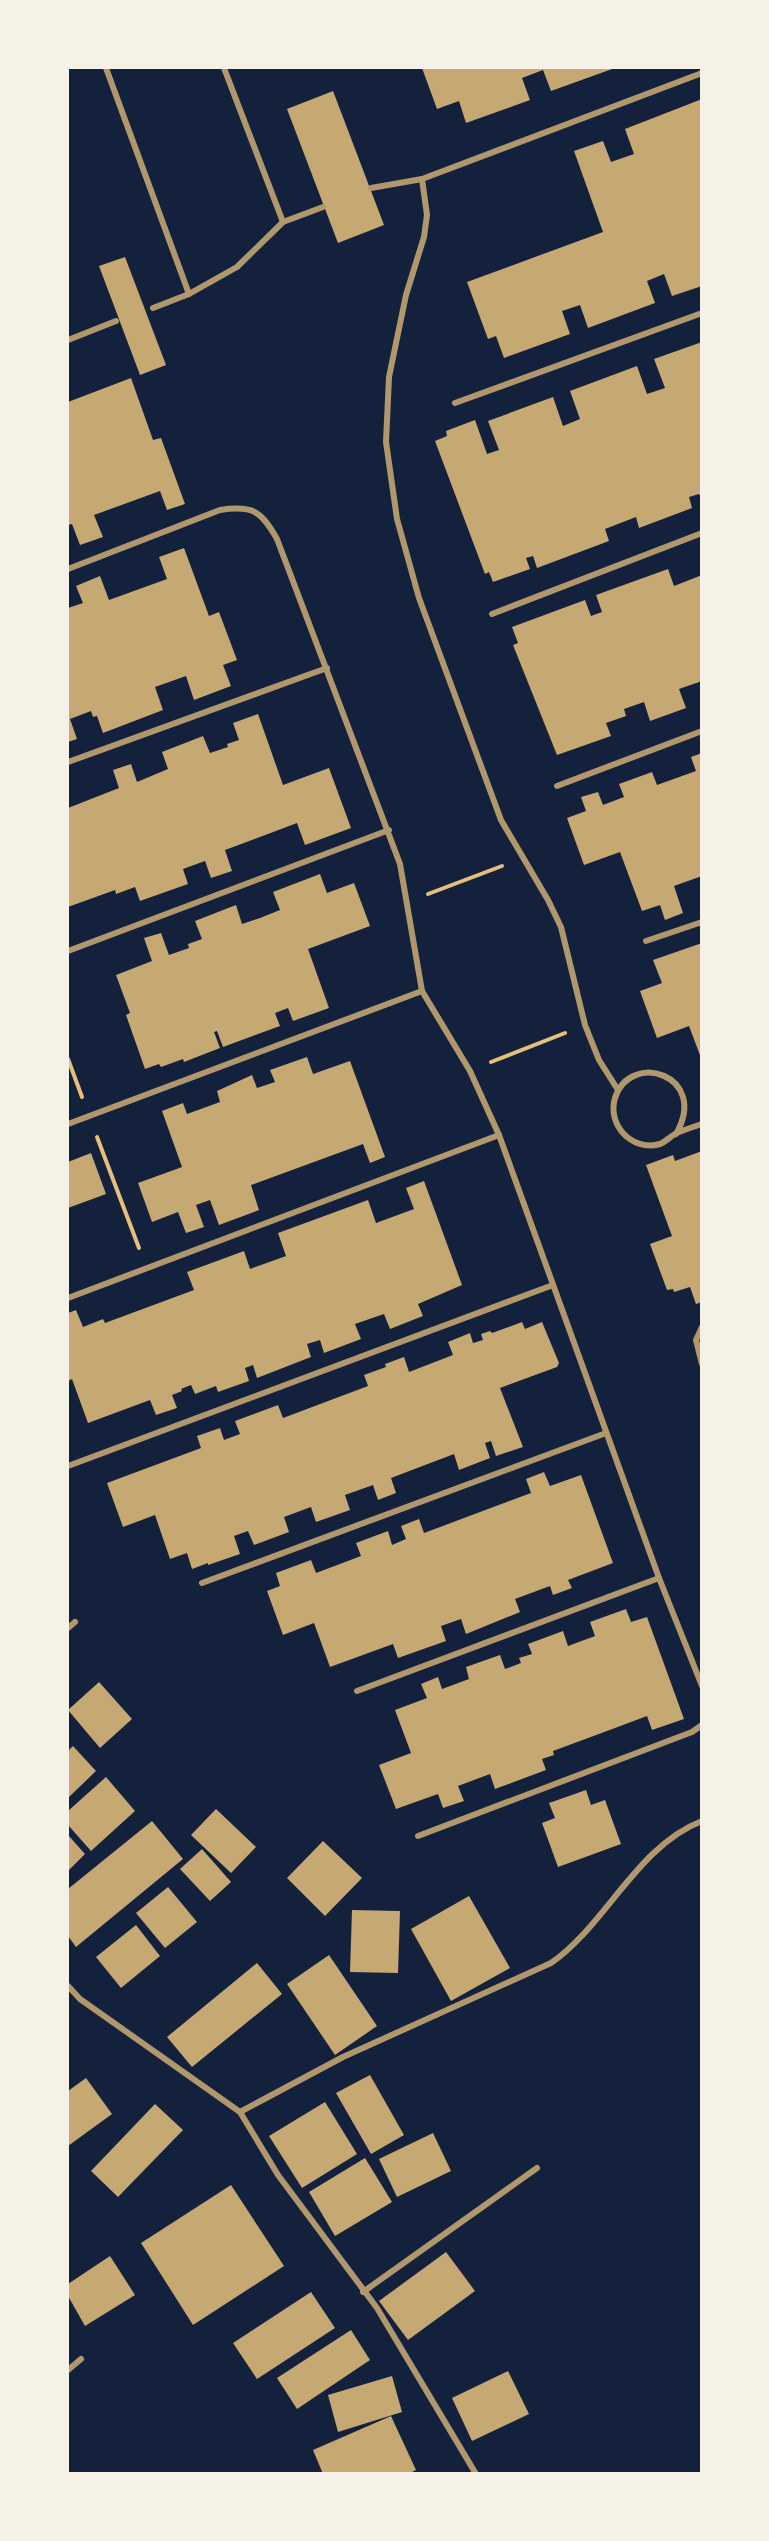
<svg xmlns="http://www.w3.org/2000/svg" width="769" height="2541" viewBox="0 0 769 2541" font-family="'Space Grotesk',sans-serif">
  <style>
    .building { fill: #c6a872 }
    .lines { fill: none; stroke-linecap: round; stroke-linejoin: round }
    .path { stroke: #e5c07b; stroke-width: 4 }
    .minor { stroke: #b1986c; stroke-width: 6 }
  </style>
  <rect width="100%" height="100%" fill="#14213d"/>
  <g class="building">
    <polygon points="422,68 615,68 551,91 543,70 522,78 530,100 466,123 459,101 437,109"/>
    <polygon points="333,91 384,225 338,243 287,109"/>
    <polygon points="702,99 702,286 672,296 664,274 647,281 655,303 588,328 580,305 562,311 570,334 504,358 496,336 488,339 467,282 603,232 574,151 603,141 611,162 634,154 625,129"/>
    <polygon points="125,257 166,365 140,375 99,266"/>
    <polygon points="702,342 702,499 699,494 689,497 692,508 639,528 636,517 605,529 609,541 537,568 533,556 526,558 530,569 493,582 489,572 485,574 435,441 447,436 446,431 475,420 487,454 499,450 488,421 553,397 563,426 580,419 570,391 637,366 647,394 665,388 654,359"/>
    <polygon points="131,378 153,440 161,438 185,504 167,510 160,491 94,515 103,537 80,545 72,524 68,525 68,402"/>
    <polygon points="184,548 209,616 219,612 237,660 223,665 231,686 194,700 186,676 155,687 163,710 103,733 97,716 93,717 91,711 70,719 77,739 68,742 68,608 83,603 76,586 100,576 109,600 167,579 159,557"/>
    <polygon points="668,569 674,586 702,575 702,681 679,689 686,708 650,721 644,702 624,709 626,716 606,723 611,736 557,755 513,645 518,643 512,627 585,600 591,616 602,612 596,595"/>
    <polygon points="258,714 283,785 329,768 351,828 305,845 297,823 225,850 232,871 211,878 205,861 183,869 188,884 140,901 135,887 116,894 115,890 68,907 68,808 119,788 113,770 131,764 137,782 168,769 162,752 203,736 210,753 228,747 227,744 239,740 233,723"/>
    <polygon points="702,753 702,876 674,886 683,913 665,920 660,905 642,911 620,852 584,865 567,818 586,811 581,797 598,792 603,805 624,797 619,784 652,772 657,785 696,771 691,757"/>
    <polygon points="320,874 327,893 354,883 370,926 308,949 329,1008 293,1021 288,1008 275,1013 280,1026 223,1047 217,1031 214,1032 220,1048 184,1062 183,1059 161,1067 159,1064 145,1069 126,1015 130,1013 116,975 152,961 144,938 161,933 169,955 189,948 188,944 202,939 195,921 236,905 242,924 260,918 280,910 273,892"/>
    <polygon points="702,943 702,1058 701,1058 689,1026 657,1038 640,991 662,983 653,960"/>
    <polygon points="307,1057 313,1074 350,1061 385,1157 370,1163 363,1144 251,1185 259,1210 219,1225 210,1200 196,1205 204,1227 186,1233 178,1212 152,1222 138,1183 182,1167 162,1111 183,1103 187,1114 220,1102 217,1091 252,1075 257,1088 275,1082 270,1070"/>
    <polygon points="702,1151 702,1302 696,1304 690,1287 674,1292 673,1289 667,1290 650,1244 672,1236 646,1165 673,1155 675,1161"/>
    <polygon points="91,1153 106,1194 68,1208 68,1162"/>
    <polygon points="424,1181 462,1285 418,1304 423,1316 390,1329 384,1314 355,1324 361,1339 324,1353 320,1340 307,1344 311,1357 257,1378 253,1365 245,1368 249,1381 218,1392 216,1386 195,1394 191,1385 181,1389 182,1391 172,1395 177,1408 156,1415 150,1400 88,1423 72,1379 68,1381 68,1313 76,1310 83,1327 103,1319 105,1323 194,1290 187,1272 244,1251 250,1269 286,1256 278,1233 368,1200 376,1223 414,1209 406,1188"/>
    <polygon points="522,1322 525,1329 542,1322 559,1363 557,1367 500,1388 523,1447 496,1456 491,1441 485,1443 490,1458 459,1470 454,1454 391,1478 396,1493 378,1500 373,1485 345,1495 350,1510 316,1522 311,1507 284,1517 289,1532 254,1545 248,1531 234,1536 240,1554 208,1565 208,1563 192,1569 187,1553 170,1559 155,1515 123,1527 107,1483 201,1448 197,1436 220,1428 224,1440 240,1434 235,1421 278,1405 283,1418 368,1386 364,1375 386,1367 385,1364 404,1357 409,1372 453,1355 448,1342 470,1333 473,1343 483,1340 481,1334 490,1331 492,1333"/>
    <polygon points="544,1472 550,1486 581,1475 613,1563 568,1580 572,1588 553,1595 550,1586 515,1599 520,1612 466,1634 461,1619 441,1626 446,1641 398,1658 393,1644 330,1667 314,1623 283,1635 267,1591 280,1586 276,1573 311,1560 316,1573 361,1556 356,1543 388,1531 392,1545 406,1539 401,1526 419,1519 424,1533 531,1493 526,1479"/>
    <polygon points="626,1609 631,1622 647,1617 684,1719 652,1730 647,1716 615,1728 553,1751 554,1755 542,1759 546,1770 495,1789 490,1774 458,1786 464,1801 443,1808 438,1794 396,1809 379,1765 411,1753 395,1710 427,1698 421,1684 438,1677 442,1689 469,1679 466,1667 500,1655 505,1669 521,1663 519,1658 532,1654 528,1644 563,1631 568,1646 595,1636 590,1622"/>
    <polygon points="99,1682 132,1719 100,1748 68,1710"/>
    <polygon points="73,1746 96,1771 68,1798 68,1751"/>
    <polygon points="106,1777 135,1811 91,1851 68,1825 68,1811"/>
    <polygon points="586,1790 591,1805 605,1800 621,1844 558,1867 542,1823 555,1818 549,1803"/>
    <polygon points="216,1809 256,1847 231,1873 191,1835"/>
    <polygon points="152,1821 183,1859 76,1947 68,1936 68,1889"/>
    <polygon points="68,1835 85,1854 68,1871"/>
    <polygon points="323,1841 362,1878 325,1916 287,1878"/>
    <polygon points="202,1849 231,1882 210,1901 180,1869"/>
    <polygon points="168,1887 197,1922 165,1948 136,1913"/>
    <polygon points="469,1896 510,1968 451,2001 411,1929"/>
    <polygon points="352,1910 400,1911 398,1973 350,1972"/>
    <polygon points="136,1925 160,1956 121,1988 96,1957"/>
    <polygon points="329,1955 377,2026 335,2055 287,1984"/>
    <polygon points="257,1963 282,1994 192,2067 167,2037"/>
    <polygon points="370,2075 404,2135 371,2154 336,2093"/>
    <polygon points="86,2078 112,2114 68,2146 68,2091"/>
    <polygon points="325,2102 357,2154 302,2188 269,2136"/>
    <polygon points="155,2104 183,2130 118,2197 91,2171"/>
    <polygon points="433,2133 451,2171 397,2197 379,2159"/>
    <polygon points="365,2158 392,2202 335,2236 309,2192"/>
    <polygon points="231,2185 284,2266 193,2325 141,2243"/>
    <polygon points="446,2252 475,2291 408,2340 379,2301"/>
    <polygon points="110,2256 135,2295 85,2326 68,2296 68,2284"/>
    <polygon points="311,2292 335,2328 257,2379 233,2343"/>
    <polygon points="351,2330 370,2360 297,2409 277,2378"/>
    <polygon points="508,2371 529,2414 472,2441 452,2398"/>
    <polygon points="392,2376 402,2412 338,2432 328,2395"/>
    <polygon points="391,2416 416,2470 408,2474 323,2474 313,2450"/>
  </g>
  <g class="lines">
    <g class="path">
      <polyline points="428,894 502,866"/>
      <polyline points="68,1059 82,1097"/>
      <polyline points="491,1062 565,1033"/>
      <polyline points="97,1137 139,1248"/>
    </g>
    <g class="minor">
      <polyline points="106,68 189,294"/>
      <polyline points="224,68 283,222"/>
      <polyline points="422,179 427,215 424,237 406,295 389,377 386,442 397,519 419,598 501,820 548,900 561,927 585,1025 599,1060 618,1090"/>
      <polyline points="371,188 422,179 702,73"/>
      <polyline points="153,308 189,294 237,267 283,222 323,207"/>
      <polyline points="68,340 116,321"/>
      <polyline points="455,403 702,313"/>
      <path d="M68 569 220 510C253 505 261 511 277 539L400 864 422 991 470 1071 499 1135 659 1578 702 1686"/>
      <polyline points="492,614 702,533"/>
      <polyline points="68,762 327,668"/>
      <polyline points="557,786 702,731"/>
      <polyline points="646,941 702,922"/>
      <polyline points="68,951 389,830"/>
      <polyline points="68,1124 422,991"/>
      <path d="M676 1134C710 1075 630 1050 615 1098 607 1124 631 1152 660 1144 665 1142 670 1137 675 1134 683 1130 693 1127 702 1124"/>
      <polyline points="68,1298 499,1135"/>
      <polyline points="702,1327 696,1340 702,1364"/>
      <polyline points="68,1466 553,1285"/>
      <polyline points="202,1583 606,1433"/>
      <polyline points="68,1628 75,1622"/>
      <polyline points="357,1691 659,1578"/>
      <polyline points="418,1836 692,1732 702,1725"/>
      <polyline points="68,1986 80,1999 240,2112 278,2175 377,2308 476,2474"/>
      <path d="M240 2112 343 2057 551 1963C606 1925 637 1846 702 1821"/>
      <polyline points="363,2292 537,2168"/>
      <polyline points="68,2370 81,2359"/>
    </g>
  </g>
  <rect width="769" height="2541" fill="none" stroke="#f6f1e7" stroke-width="138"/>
</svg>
